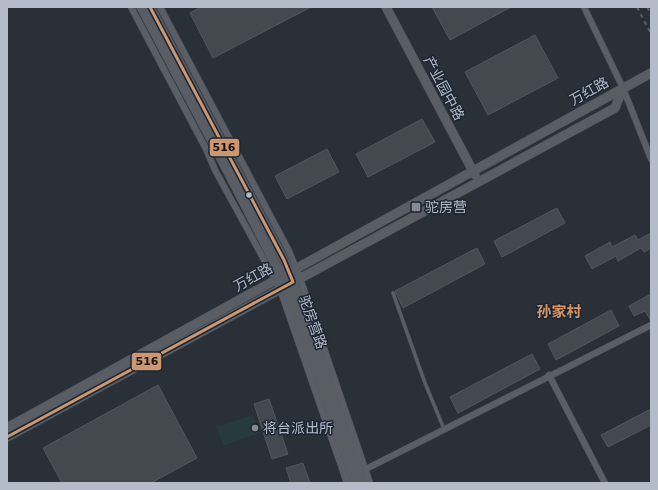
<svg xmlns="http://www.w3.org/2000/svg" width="658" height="490" viewBox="0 0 658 490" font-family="'DejaVu Sans','Noto Sans SC',sans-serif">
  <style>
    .green { fill: #273a3e }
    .building { fill: #444950; stroke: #52575f }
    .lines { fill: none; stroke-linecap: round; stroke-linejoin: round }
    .lane-casing { stroke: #484c53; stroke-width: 4 }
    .street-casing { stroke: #484c53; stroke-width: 7 }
    .secondary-casing { stroke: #484c53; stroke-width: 10 }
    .lane { stroke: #5a5e66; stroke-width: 3 }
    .street { stroke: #5a5e66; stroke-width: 6 }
    .secondary { stroke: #595d64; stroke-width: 9 }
    .rail { stroke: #595d64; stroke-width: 2; stroke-dasharray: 4 4; stroke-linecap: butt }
    .bus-1-casing { stroke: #1d2633; stroke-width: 6 }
    .bus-1 { stroke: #cd976f; stroke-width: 3 }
    .bus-dot { fill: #b4bcc9; stroke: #1d2633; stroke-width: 1.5 }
    .poi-dot { fill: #848b96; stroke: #1d2633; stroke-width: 1.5 }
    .labels { text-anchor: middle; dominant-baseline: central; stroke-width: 3; stroke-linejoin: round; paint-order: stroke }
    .street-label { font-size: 14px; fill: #b4bcc9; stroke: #1d2633 }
    .poi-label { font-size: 14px; fill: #b4bcc9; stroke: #1d2633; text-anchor: start }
    .neighbourhood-label { font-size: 15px; font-weight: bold; fill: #d59563; stroke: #1d2633 }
    .line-badge { stroke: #1d2633; stroke-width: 1.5 }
    .pale-badge-label { font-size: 11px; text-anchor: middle; font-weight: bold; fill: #111 }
  </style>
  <rect width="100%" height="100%" fill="#2a3038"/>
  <polygon class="green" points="253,415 259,433 223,446 217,427"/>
  <g class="building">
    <polygon points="201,7 311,7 213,58 190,13"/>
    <polygon points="432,7 511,7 450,40"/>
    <polygon points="535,35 558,78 488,115 465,72"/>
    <polygon points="422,119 435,142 368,177 356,154"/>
    <polygon points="327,149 339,172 287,199 275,176"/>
    <polygon points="557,208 565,223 502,257 494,241"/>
    <polygon points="651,233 651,248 644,252 641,248 618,261 616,256 592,269 585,256 610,242 612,247 635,235 638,240"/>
    <polygon points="477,248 485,264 403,308 395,291"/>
    <polygon points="651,294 651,321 645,311 634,316 629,306"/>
    <polygon points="611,310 619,326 556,360 548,344"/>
    <polygon points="532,354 540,369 458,413 450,397"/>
    <polygon points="158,385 197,458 151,483 62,483 43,448"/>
    <polygon points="269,399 288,454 272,459 254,404"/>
    <polygon points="651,409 651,425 608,447 601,435"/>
    <polygon points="303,463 310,483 291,483 286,468"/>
  </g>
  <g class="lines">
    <g class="lane-casing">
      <polyline id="lane" points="393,293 425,383 444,429"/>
    </g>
    <g class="street-casing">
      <g id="street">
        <polyline points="131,7 206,149 215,170 280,289 347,483"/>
        <polyline points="160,7 289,251 300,278 370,483"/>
        <polyline points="584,7 623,88 651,159"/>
        <polyline points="549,375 605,483"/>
        <polyline points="362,471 651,325"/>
      </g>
    </g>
    <g class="secondary-casing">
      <g id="secondary">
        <polyline points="141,7 214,145 282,277 299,323 355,483"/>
        <polyline points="150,7 284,260 293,282 363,483"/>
        <polyline points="386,7 475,175"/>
        <polyline points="7,428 651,73"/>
        <polyline points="7,437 615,108 623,88"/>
      </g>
    </g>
    <use href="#lane" class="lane"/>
    <use href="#street" class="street"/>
    <use href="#secondary" class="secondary"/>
    <g class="rail">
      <polyline points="637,7 651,34"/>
      <polyline points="647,7 651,14"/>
    </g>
    <g class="bus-1-casing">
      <polyline id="bus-1" points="7,437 293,282 284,260 150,7"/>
    </g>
    <use href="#bus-1" class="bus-1"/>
  </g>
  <circle class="bus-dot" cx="249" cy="195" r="3.5"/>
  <g class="poi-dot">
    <rect x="411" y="202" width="10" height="10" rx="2"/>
    <circle cx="255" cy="428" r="4"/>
  </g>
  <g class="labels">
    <g class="street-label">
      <text transform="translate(444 88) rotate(62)">产业园中路</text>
      <text transform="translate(589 91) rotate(-29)">万红路</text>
      <text transform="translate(253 277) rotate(-29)">万红路</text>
      <text transform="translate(313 322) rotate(70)">驼房营路</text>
    </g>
    <g class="poi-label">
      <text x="425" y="207">驼房营</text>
      <text x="263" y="428">将台派出所</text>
    </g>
    <g class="neighbourhood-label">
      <text x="559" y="312">孙家村</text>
    </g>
  </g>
  <g class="line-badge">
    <rect x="209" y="138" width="31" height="19" rx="4" fill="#cd976f"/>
    <rect x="131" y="352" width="31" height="19" rx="4" fill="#cd976f"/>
  </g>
  <g class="pale-badge-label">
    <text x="224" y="151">516</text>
    <text x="147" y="365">516</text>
  </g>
  <rect width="658" height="490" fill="none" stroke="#b4bcc9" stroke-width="16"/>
</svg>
